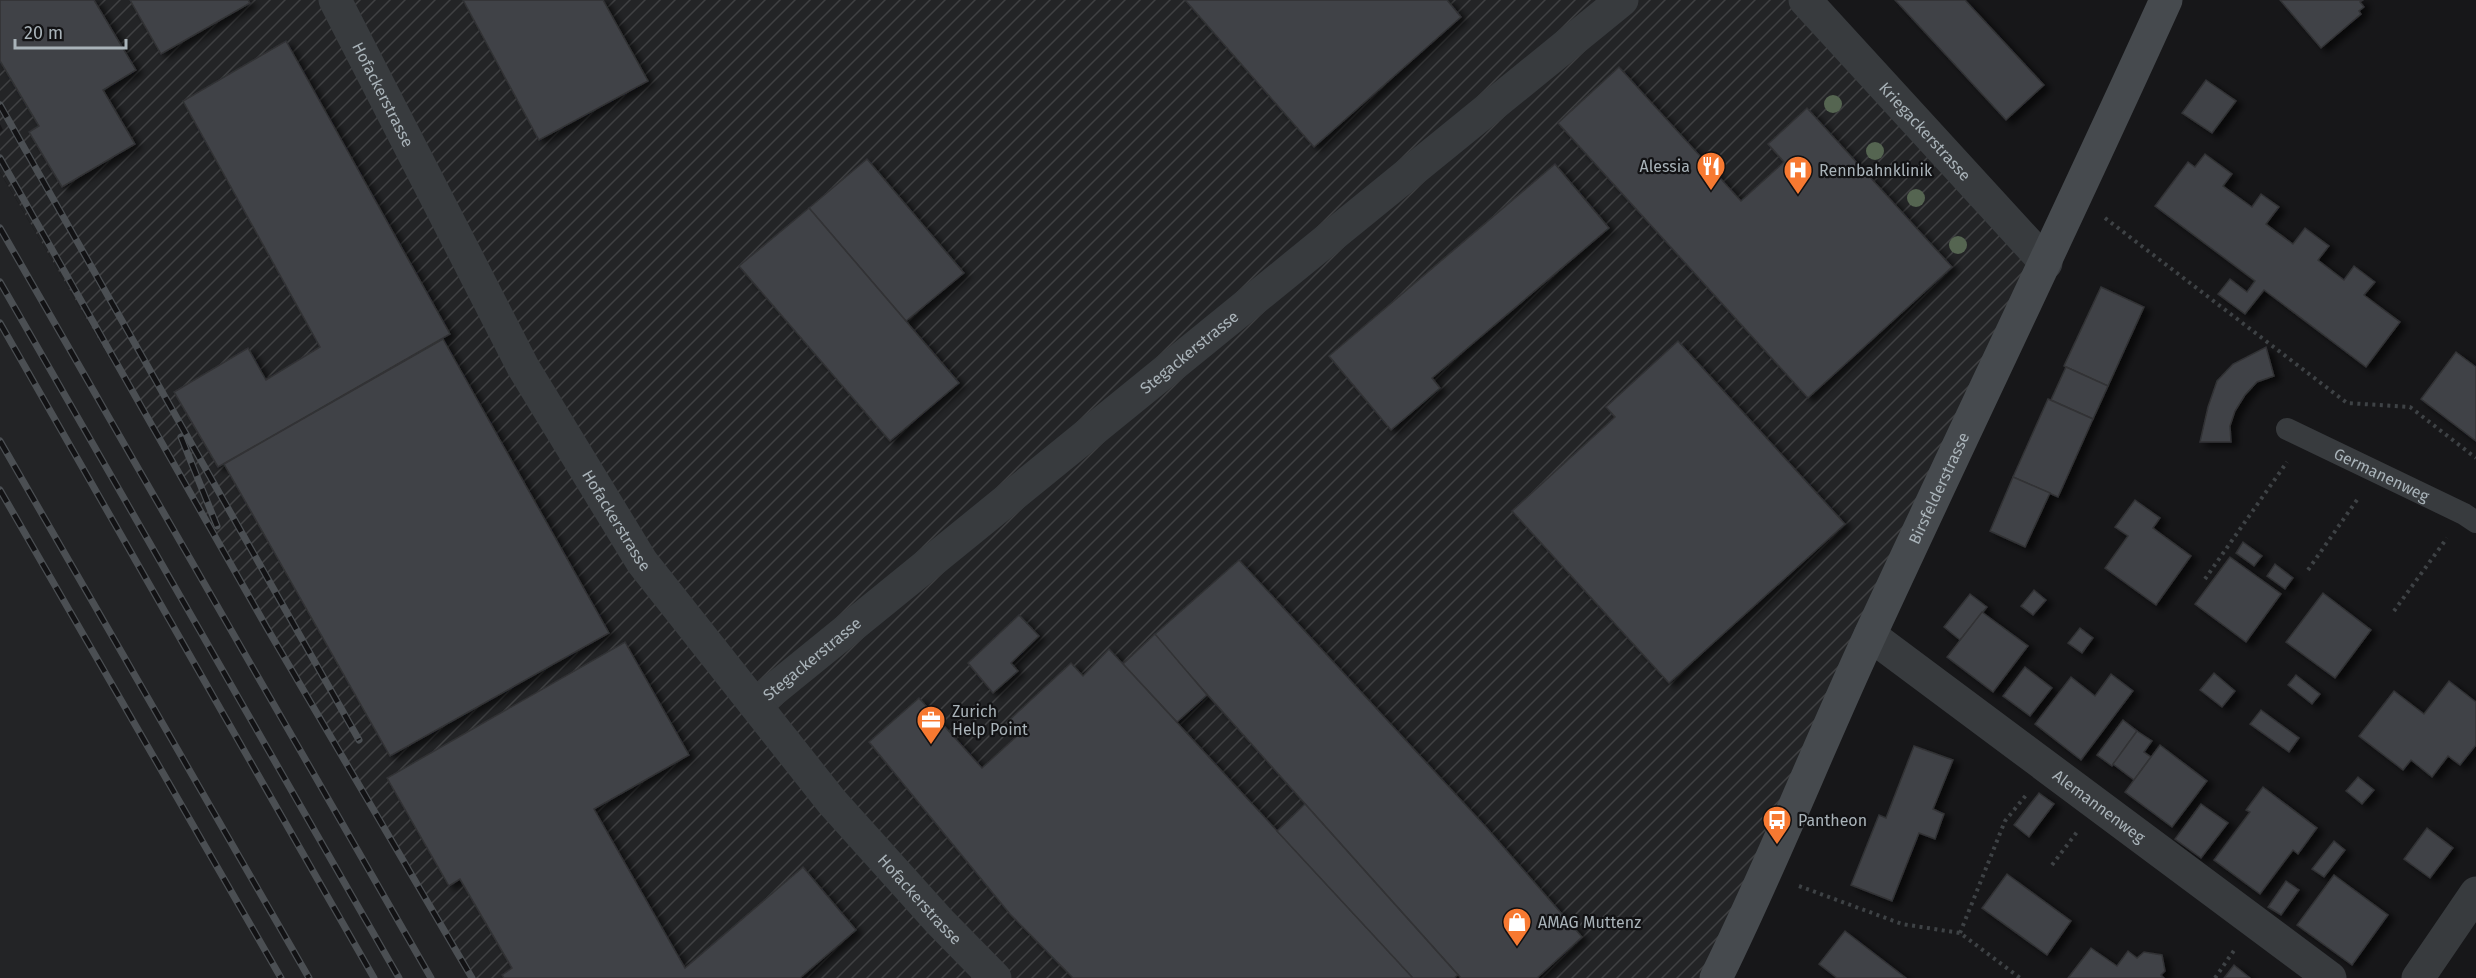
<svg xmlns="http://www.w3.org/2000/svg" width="2476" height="978" viewBox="0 0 2476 978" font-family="'Fira Sans',sans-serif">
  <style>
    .built { fill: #232426 }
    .industrial { fill: url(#industrial-furrows) }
    .building { fill: #414346; stroke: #313235; stroke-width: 1.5; filter: url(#shadow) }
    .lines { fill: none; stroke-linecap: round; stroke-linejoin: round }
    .path { stroke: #3e4245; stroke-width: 4; stroke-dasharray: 3 4.5; stroke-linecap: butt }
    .service { stroke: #383b3e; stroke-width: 22 }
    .minor { stroke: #383b3e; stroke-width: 33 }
    .tertiary { stroke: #383b3e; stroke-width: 33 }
    .secondary { stroke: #464a4e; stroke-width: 33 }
    .rail-casing { stroke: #4b4f53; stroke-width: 7 }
    .rail { stroke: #121214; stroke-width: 4.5; stroke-dasharray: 14; stroke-linecap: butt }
    .tree { fill: #556551 }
    .labels { text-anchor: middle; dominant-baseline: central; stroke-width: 4.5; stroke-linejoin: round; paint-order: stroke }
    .street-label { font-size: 16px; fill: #a9b3b9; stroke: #121214 }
    .poi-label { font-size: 16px; fill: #a9b3b9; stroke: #121214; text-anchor: start }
  </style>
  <defs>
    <pattern id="industrial-furrows" width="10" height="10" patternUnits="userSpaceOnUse" patternTransform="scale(1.5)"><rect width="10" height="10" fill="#232426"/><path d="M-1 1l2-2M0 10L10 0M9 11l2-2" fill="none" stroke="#404143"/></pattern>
    <filter id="shadow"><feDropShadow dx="6" dy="4" stdDeviation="3" flood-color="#0009"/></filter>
  </defs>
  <rect width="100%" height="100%" fill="#171719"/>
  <polygon class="built" points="0,172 475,978 0,978"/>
  <polygon class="industrial" points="0,0 1805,0 2046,263 1716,978 475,978 0,172 0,132 3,130 0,124"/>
  <g class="building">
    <polygon points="0,0 94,0 136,70 103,90 135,144 62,187 29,132 39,126 0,61"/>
    <polygon points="130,0 248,0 250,3 161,54"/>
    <polygon points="463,0 603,0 648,81 539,140"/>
    <polygon points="1185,0 1447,0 1461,17 1314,147"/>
    <polygon points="1895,0 1965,0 2044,85 2006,120"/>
    <polygon points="2280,0 2363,0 2360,2 2364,7 2359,11 2361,14 2321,48"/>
    <polygon points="286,41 450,334 218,467 174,392 248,348 266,380 320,347 183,101"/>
    <polygon points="1619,67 1741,201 1784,162 1768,144 1807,108 1952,267 1808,398 1558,123"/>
    <polygon points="2206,80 2236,101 2212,133 2182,113"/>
    <polygon points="2205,154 2232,174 2223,186 2252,207 2261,194 2279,207 2266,224 2293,244 2305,228 2329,246 2318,260 2344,280 2354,266 2375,282 2364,295 2400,322 2366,367 2264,290 2245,314 2218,294 2230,279 2247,292 2255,281 2155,206 2188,162 2195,167"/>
    <polygon points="867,159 964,273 906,321 809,208"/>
    <polygon points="1555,164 1609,228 1432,378 1440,388 1391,430 1329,356"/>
    <polygon points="809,208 959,383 890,441 739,266"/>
    <polygon points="2101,287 2144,307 2108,386 2064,366"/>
    <polygon points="443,339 609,633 390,756 224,464"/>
    <polygon points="1678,341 1845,524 1669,683 1512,511 1615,417 1606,407"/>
    <polygon points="2266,347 2274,376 2257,382 2245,395 2235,411 2230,426 2231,442 2200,442 2208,407 2217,381 2233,364"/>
    <polygon points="2456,352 2476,367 2476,441 2421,399"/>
    <polygon points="2066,367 2108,386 2093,419 2051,400"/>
    <polygon points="2048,399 2093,419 2058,497 2013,477"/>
    <polygon points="2013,477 2050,493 2025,547 1990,531"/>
    <polygon points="2135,500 2160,518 2153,528 2191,556 2156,605 2105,568 2128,536 2115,527"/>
    <polygon points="2243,542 2262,556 2254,566 2236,553"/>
    <polygon points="2230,557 2281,594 2246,642 2195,604"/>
    <polygon points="1239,560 1486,827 1582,937 1537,978 1461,978 1154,635"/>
    <polygon points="2275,564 2293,578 2285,589 2267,576"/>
    <polygon points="2034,590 2046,600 2033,615 2021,606"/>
    <polygon points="2323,593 2371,630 2335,678 2286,642"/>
    <polygon points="1970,594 1987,607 1960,640 1944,627"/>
    <polygon points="1982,612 2028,646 1993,692 1947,657"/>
    <polygon points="1019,615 1039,636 1011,663 1018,671 993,693 968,663"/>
    <polygon points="2080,628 2093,638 2082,653 2068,643"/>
    <polygon points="1155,634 1207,695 1177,722 1123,664"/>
    <polygon points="625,642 689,755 594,809 685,968 803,867 856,930 800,978 504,978 502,975 512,968 460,879 449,886 387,778"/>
    <polygon points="1109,649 1123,664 1413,978 1073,978 1010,914 869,742 919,698 982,768 1017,736 1006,723 1071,663 1083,676"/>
    <polygon points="2025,667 2052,688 2030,716 2003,696"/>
    <polygon points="2214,673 2235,691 2222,707 2200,690"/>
    <polygon points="2111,674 2133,691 2081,760 2035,724 2071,677 2095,696"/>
    <polygon points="2296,675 2320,694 2312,704 2288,685"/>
    <polygon points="2449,681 2476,702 2476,745 2460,765 2448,756 2432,777 2411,760 2403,770 2359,736 2394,691 2424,714"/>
    <polygon points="2261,710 2299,738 2289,752 2250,724"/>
    <polygon points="2123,720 2137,731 2112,766 2097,755"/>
    <polygon points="2137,731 2152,741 2144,752 2151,757 2134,780 2113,764"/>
    <polygon points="2160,745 2207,781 2172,827 2125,792"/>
    <polygon points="1914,746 1953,760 1933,809 1944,814 1935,839 1919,833 1892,901 1851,885 1879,815 1886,818"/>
    <polygon points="2358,777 2374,790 2362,804 2346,791"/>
    <polygon points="2263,787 2317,828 2298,854 2293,850 2260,894 2214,860 2250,812 2246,810"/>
    <polygon points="2039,793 2054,804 2029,837 2014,825"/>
    <polygon points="1305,804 1458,975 1454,978 1413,978 1277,831"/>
    <polygon points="2201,804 2228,823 2201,858 2175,839"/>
    <polygon points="2427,828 2453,848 2430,878 2404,859"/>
    <polygon points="2334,841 2345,850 2324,877 2312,869"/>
    <polygon points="2007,874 2071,921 2047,955 1982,908"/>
    <polygon points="2334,875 2388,915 2352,965 2297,925"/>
    <polygon points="2286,881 2299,890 2281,915 2268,907"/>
    <polygon points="1845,931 1906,978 1837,978 1819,964"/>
    <polygon points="2091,948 2117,966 2128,951 2137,958 2144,952 2162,955 2165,971 2161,975 2164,978 2068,978"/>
    <polygon points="2234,965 2250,978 2224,978"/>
  </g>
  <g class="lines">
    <g class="path">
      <polyline points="2105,218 2347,403 2410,407 2476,458"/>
      <polyline points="2308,570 2359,497"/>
      <polyline points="2205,579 2287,462"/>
      <polyline points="2394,611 2447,538"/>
      <polyline points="2052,865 2077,832"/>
      <polyline points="1799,886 1902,924 1960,933 2020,978"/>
      <polyline points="1960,933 2005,821 2027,794"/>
      <polyline points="2215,978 2235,949"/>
    </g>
    <path class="service" id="s1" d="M2287 429 2464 514 2476 522"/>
    <g class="minor">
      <path id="s2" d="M1805 0 2046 263"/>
      <path id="s3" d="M1870 635 2330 978"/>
      <path id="s4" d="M756 704 1622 0"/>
      <polyline points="2418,978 2476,893"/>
    </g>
    <path class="tertiary" id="s5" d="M335 0 523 367 642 562 832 802 940 922 995 978"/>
    <path class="secondary" id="s6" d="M1716 978C1772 865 1818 747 1871 633 1969 421 2070 212 2166 0"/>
    <g class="rail-casing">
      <g id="rail">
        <polyline points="0,105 359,740"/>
        <polyline points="0,158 267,628 472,978"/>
        <polyline points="0,228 431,978"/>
        <polyline points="0,282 399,978"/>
        <polyline points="0,323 374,978"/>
        <polyline points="181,437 217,526"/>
        <polyline points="0,441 309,978"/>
        <polyline points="0,490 281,978"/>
      </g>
    </g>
    <use href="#rail" class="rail"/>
  </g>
  <g class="tree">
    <circle cx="1833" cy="104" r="9"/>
    <circle cx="1875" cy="151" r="9"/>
    <circle cx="1916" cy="198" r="9"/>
    <circle cx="1958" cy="245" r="9"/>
  </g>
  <defs>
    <g id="restaurant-pin" transform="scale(1.5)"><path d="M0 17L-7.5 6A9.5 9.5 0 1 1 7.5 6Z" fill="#f77931" stroke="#121214"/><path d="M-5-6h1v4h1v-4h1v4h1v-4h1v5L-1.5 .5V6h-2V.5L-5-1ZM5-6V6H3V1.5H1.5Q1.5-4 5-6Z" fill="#fff"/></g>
    <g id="hospital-pin" transform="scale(1.5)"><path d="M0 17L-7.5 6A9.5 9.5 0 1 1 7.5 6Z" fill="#f77931" stroke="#121214"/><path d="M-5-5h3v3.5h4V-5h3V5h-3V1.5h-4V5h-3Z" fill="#fff"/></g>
    <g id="office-pin" transform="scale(1.5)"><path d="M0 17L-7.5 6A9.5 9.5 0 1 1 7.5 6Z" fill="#f77931" stroke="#121214"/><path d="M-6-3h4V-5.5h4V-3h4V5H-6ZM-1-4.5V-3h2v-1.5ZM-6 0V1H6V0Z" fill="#fff"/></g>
    <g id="bus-pin" transform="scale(1.5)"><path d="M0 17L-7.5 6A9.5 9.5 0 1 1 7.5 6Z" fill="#f77931" stroke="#121214"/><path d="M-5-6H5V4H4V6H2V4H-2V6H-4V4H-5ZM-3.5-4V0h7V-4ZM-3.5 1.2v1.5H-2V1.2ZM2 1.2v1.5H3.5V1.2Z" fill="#fff"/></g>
    <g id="shop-pin" transform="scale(1.5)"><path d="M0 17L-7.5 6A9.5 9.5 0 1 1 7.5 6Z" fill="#f77931" stroke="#121214"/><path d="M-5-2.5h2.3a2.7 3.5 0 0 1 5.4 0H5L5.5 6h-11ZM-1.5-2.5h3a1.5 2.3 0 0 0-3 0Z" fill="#fff"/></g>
  </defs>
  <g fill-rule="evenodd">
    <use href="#restaurant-pin" x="1711" y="166"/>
    <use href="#hospital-pin" x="1798" y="170"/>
    <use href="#office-pin" x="931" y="720"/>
    <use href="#bus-pin" x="1777" y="820"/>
    <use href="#shop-pin" x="1517" y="922"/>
  </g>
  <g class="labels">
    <g class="street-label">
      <text stroke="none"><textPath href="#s5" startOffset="106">Hofackerstrasse</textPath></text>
      <text stroke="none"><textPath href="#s2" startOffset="178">Kriegackerstrasse</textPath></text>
      <text stroke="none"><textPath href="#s4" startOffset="558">Stegackerstrasse</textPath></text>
      <text stroke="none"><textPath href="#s1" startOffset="105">Germanenweg</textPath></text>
      <text stroke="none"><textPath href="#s6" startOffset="538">Birsfelderstrasse</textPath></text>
      <text stroke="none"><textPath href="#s5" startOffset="592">Hofackerstrasse</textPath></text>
      <text stroke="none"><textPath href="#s4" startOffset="72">Stegackerstrasse</textPath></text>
      <text stroke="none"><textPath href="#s3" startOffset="286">Alemannenweg</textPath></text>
      <text stroke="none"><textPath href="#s5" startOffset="1078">Hofackerstrasse</textPath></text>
    </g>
    <g class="poi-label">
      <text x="1690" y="166" text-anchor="end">Alessia</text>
      <text x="1819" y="170">Rennbahnklinik</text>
      <text x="952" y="711">Zurich<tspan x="952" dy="18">Help Point</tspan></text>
      <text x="1798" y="820">Pantheon</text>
      <text x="1538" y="922">AMAG Muttenz</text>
    </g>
  </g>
  <path d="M15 39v9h111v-9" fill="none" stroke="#a9b3b9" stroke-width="3"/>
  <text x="24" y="39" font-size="18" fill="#a9b3b9" stroke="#121214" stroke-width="4.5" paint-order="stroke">20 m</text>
</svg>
